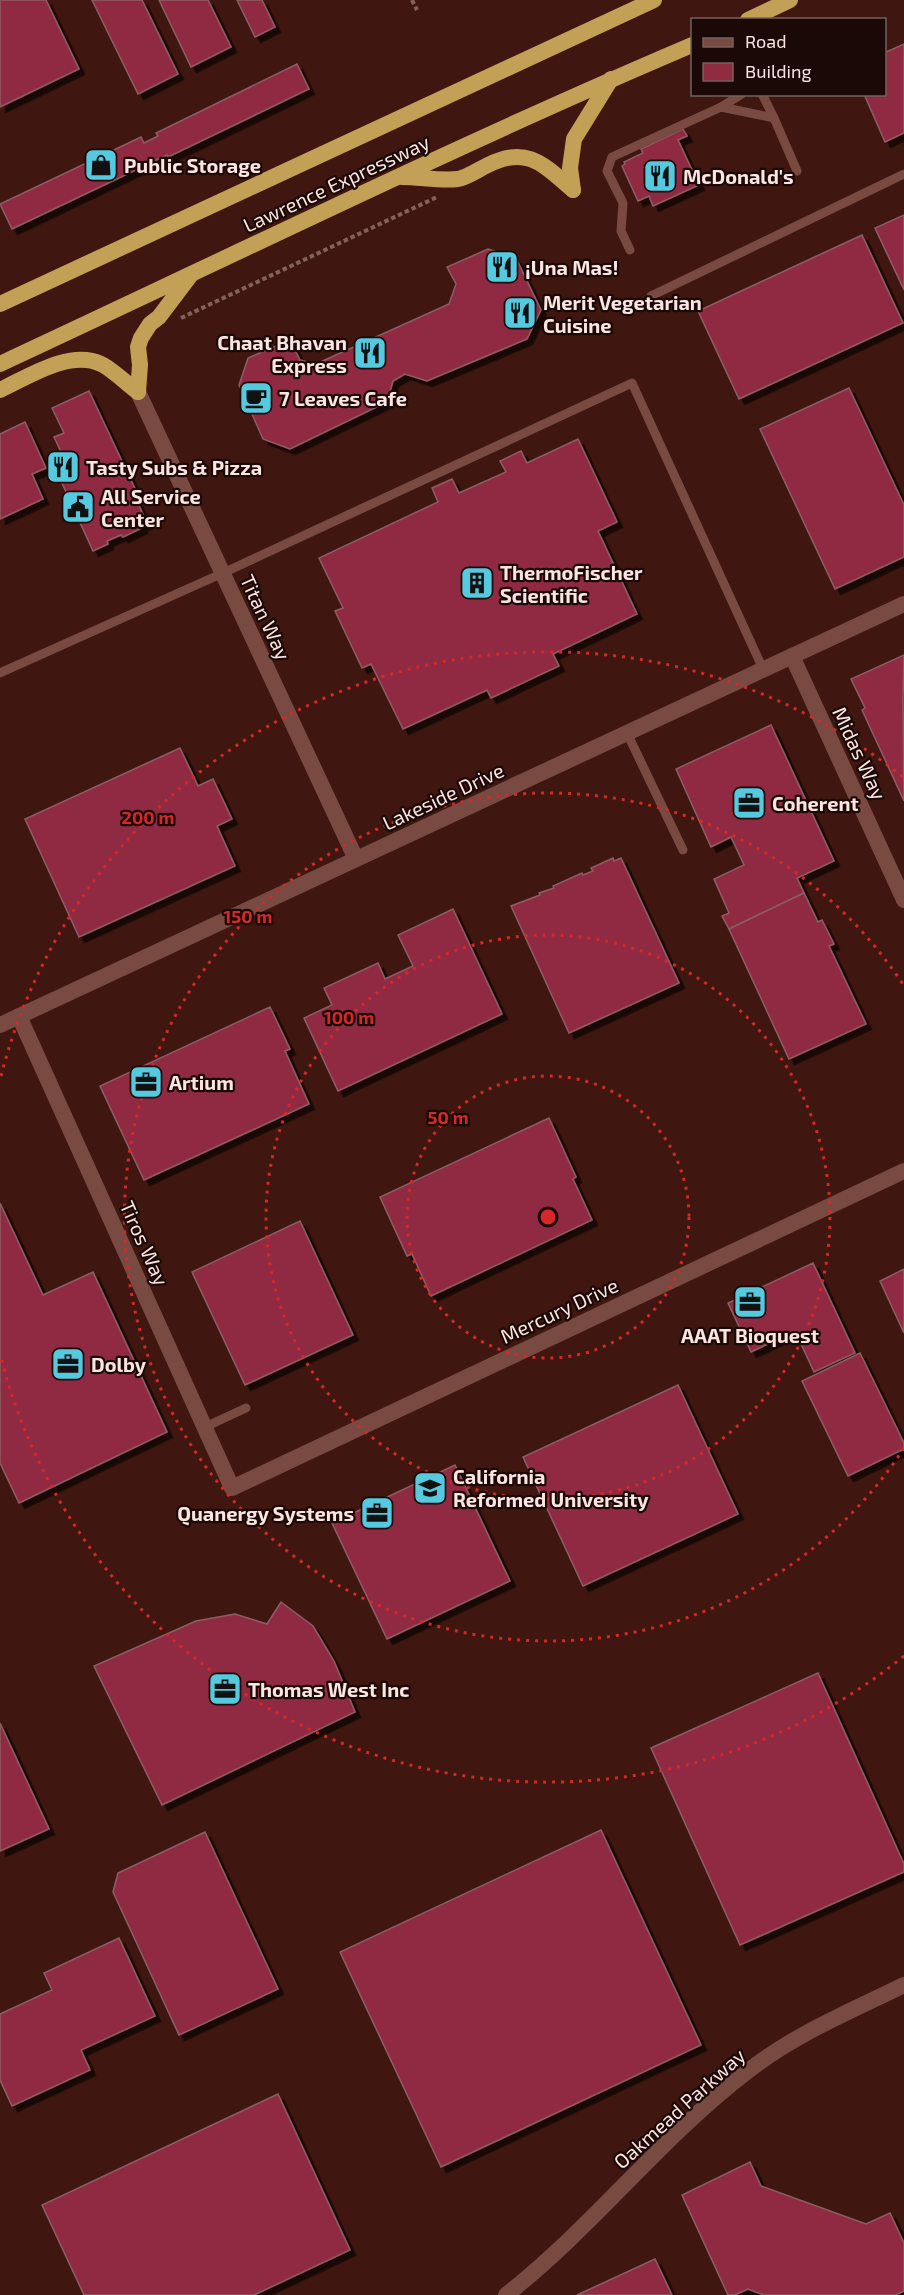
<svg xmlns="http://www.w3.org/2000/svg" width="904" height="2295" viewBox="0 0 904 2295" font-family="'Exo 2',sans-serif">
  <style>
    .building { fill: #902c42; stroke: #8d5d63; stroke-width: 1.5; filter: url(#shadow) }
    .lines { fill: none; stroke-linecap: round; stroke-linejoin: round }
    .path { stroke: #84625c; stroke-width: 4; stroke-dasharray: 4.5 3; stroke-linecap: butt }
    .service { stroke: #784a41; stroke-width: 9 }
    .minor { stroke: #784a41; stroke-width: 16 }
    .tertiary { stroke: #784a41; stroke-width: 16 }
    .secondary { stroke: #784a41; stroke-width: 16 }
    .trunk { stroke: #c2a056; stroke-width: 16 }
    .ring { fill: none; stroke: #d62828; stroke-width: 3; stroke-dasharray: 3 6 }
    .labels { text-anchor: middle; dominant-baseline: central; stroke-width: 4.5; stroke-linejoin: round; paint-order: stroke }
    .poi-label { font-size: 20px; font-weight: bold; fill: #fce5e1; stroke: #1a0906; text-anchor: start }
    .street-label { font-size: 20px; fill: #fce5e1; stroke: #1a0906 }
    .centre { fill: #d62828; stroke: #1a0906; stroke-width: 3 }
    .ring-label { font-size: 18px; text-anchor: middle; font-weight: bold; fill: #d62828; stroke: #1a0906; stroke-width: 4.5; stroke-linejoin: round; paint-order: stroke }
  </style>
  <defs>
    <filter id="shadow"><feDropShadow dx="5.5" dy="5.5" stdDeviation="0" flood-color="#0009"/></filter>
  </defs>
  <rect width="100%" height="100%" fill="#3f1710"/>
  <g class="building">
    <polygon points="0,0 46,0 79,69 0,107"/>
    <polygon points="92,0 142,0 178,74 138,94"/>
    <polygon points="159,0 208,0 231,47 191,67"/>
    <polygon points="237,0 262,0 275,27 255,37"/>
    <polygon points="904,44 904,133 885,142 864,94 884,94 884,53"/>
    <polygon points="297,64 309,89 168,157 167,155 12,229 0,204 141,137 144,143 158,136 156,133"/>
    <polygon points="683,129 687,136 678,140 699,185 653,206 649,196 638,201 622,166 625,164 624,162 643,153 641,149"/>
    <polygon points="904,215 904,290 875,228"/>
    <polygon points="862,235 903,323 739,399 698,311"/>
    <polygon points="488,249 516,258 541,310 527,339 427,381 405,374 393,381 387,402 290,449 263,439 239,385 248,358 290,340 300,360 316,364 449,304 456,284 447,267"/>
    <polygon points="849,388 904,505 904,557 835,589 760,429"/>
    <polygon points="89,391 138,495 135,497 147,523 141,526 142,528 123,537 121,535 107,541 108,544 93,551 50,457 61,452 54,437 64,433 52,408"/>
    <polygon points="25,422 46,468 32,474 43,499 0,519 0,434"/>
    <polygon points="578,439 617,522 598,531 637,614 553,654 559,666 491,698 487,690 403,729 371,664 362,668 335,611 343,608 319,558 438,502 432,488 452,479 459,493 506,472 500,461 521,451 527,463"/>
    <polygon points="904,655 903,699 904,801 862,710 865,708 851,679"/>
    <polygon points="771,725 834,861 797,878 804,893 729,929 722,916 729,913 714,879 744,865 731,837 711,847 676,769"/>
    <polygon points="180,748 198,786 213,779 232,819 217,826 235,866 79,937 25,819"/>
    <polygon points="613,858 614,861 621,858 679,983 569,1033 511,906 540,895 539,893 554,888 553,886 582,873 583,875 593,871 591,868"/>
    <polygon points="804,893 818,922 822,920 834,944 829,946 866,1024 789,1059 729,929"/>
    <polygon points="453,909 502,1014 338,1091 304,1018 332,1005 324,988 378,963 385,979 413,966 398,935"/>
    <polygon points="270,1007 290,1049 285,1051 309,1104 144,1180 100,1086"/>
    <polygon points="549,1118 576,1177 573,1179 592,1220 431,1296 412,1254 407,1256 380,1197"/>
    <polygon points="0,1203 43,1295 93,1272 167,1432 19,1503 0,1463"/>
    <polygon points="300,1221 353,1335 245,1385 192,1272"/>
    <polygon points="813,1263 855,1353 814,1372 795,1331 751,1352 728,1303"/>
    <polygon points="904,1269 904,1333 880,1281"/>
    <polygon points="860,1353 904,1443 904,1449 848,1476 802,1381"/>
    <polygon points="678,1385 738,1514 583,1586 523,1457"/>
    <polygon points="455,1465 510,1581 387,1639 332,1523"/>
    <polygon points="281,1602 313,1626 334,1661 355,1712 162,1805 94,1666 196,1621 235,1614 267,1624"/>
    <polygon points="818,1673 904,1864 904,1872 740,1945 651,1748"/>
    <polygon points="0,1723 49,1829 0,1851"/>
    <polygon points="601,1830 701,2045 441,2167 340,1952"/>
    <polygon points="205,1832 278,1989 179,2035 113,1892 118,1873"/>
    <polygon points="119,1938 155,2016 81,2050 90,2070 12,2106 0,2080 0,2014 52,1990 44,1973"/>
    <polygon points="278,2094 350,2250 254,2295 84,2295 42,2205"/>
    <polygon points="750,2162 761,2186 866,2224 890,2213 904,2243 904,2291 896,2295 764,2295 748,2289 735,2295 728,2295 682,2195"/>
    <polygon points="655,2259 672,2295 577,2295"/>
  </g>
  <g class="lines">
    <g class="path">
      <polyline points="412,0 417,10"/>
      <polyline points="181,318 437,197"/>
    </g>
    <g class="service">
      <polyline points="762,94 774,118"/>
      <polyline points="721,107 742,94"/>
      <polyline points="630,250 621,231 623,203 607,171 612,157 721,107 774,118 797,171"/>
      <polyline points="651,296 904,174"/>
      <polyline points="0,673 223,573 632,383 763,669"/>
      <polyline points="627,733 683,850"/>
      <polyline points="205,1427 246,1408"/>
    </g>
    <g class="minor">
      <polyline points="138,392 356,859"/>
      <polyline points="792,656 904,900"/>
      <polyline points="19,1016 232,1488 904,1171"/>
    </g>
    <polyline class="tertiary" points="0,1025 904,604"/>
    <path class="secondary" d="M506 2295C593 2227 660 2138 748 2071 795 2034 851 2011 904 1985"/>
    <g class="trunk">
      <polyline points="748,20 790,0"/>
      <path d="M402 177C420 177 440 181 458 179 468 177 479 169 488 165 527 145 544 165 573 190"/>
      <polyline points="573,190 570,168 574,139 611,79"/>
      <polyline points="0,304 654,0"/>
      <path d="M0 364C230 257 459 144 692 45"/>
      <path d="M0 390C28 377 70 349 101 364 112 369 127 384 138 392"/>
      <polyline points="138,392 140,365 138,347 141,338 150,324 159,317 190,276"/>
    </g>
  </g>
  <g class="ring">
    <circle cx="548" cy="1217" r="141"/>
    <circle cx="548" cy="1217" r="282"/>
    <path d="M904 1448A424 424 0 1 1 904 986"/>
    <path d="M904 1656A565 565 0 0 1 1 1358M1 1076A565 565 0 0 1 904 778"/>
  </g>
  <defs>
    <g id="shop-square" transform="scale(1.725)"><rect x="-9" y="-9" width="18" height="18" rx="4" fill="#55cadf" stroke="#1a0906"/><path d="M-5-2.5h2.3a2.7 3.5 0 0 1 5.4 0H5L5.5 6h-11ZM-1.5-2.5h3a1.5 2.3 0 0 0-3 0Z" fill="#111"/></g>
    <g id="restaurant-square" transform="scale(1.725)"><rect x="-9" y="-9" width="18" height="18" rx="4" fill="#55cadf" stroke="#1a0906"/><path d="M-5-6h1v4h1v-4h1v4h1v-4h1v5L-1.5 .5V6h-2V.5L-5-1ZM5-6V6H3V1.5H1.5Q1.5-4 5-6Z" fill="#111"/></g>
    <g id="cafe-square" transform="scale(1.725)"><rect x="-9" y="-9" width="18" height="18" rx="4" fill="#55cadf" stroke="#1a0906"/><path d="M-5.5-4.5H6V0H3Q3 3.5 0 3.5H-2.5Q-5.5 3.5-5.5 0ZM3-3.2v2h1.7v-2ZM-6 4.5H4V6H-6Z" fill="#111"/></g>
    <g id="civic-square" transform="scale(1.725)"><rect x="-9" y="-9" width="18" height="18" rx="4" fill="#55cadf" stroke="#1a0906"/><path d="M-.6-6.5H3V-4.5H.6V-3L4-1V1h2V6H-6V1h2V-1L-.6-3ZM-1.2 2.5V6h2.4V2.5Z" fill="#111"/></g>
    <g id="building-square" transform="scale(1.725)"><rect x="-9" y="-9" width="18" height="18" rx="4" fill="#55cadf" stroke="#1a0906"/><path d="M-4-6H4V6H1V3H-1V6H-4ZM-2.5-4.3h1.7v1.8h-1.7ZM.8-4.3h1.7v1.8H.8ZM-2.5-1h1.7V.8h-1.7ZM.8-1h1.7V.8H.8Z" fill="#111"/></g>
    <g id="office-square" transform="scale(1.725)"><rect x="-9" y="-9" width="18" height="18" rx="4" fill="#55cadf" stroke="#1a0906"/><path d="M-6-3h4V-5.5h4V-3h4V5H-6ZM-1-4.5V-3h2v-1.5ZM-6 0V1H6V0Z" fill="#111"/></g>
    <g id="school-square" transform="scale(1.725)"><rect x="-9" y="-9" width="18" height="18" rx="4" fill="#55cadf" stroke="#1a0906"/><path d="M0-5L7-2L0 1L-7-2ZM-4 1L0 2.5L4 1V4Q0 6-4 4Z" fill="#111"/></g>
  </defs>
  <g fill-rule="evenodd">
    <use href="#shop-square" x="101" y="165"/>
    <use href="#restaurant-square" x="660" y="176"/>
    <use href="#restaurant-square" x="502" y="267"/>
    <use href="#restaurant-square" x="520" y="313"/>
    <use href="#restaurant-square" x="370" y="353"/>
    <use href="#cafe-square" x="256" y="398"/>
    <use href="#restaurant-square" x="63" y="467"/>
    <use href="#civic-square" x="78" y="507"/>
    <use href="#building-square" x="477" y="583"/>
    <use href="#office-square" x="749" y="803"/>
    <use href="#office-square" x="146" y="1082"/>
    <use href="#office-square" x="750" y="1302"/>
    <use href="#office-square" x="68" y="1364"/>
    <use href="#school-square" x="430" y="1488"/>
    <use href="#office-square" x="377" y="1513"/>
    <use href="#office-square" x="225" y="1689"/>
  </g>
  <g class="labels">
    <g class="poi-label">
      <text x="124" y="165">Public Storage</text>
      <text x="683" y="176">McDonald's</text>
      <text x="525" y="267">¡Una Mas!</text>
      <text x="543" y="302">Merit Vegetarian<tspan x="543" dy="23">Cuisine</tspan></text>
      <text x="347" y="342" text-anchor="end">Chaat Bhavan<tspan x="347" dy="23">Express</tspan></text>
      <text x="279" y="398">7 Leaves Cafe</text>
      <text x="86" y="467">Tasty Subs &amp; Pizza</text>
      <text x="101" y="496">All Service<tspan x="101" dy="23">Center</tspan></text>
      <text x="500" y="572">ThermoFischer<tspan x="500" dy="23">Scientific</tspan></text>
      <text x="772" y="803">Coherent</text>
      <text x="169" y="1082">Artium</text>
      <text x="750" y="1335" text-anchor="middle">AAAT Bioquest</text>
      <text x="91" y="1364">Dolby</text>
      <text x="453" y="1476">California<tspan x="453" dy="23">Reformed University</tspan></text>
      <text x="354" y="1513" text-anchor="end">Quanergy Systems</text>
      <text x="248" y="1689">Thomas West Inc</text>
    </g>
    <g class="street-label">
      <text transform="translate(336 183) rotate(-25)">Lawrence Expressway</text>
      <text transform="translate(266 617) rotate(65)">Titan Way</text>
      <text transform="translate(860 753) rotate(65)">Midas Way</text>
      <text transform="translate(443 796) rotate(-25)">Lakeside Drive</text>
      <text transform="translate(145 1243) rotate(66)">Tiros Way</text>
      <text transform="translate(559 1310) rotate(-25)">Mercury Drive</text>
      <text transform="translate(679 2108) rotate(-42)">Oakmead Parkway</text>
    </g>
  </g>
  <circle cx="548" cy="1217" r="9" class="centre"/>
  <g class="ring-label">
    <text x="148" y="824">200 m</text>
    <text x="248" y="923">150 m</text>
    <text x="349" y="1024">100 m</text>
    <text x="448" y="1124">50 m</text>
  </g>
  <rect x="691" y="18" width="195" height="78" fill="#1a0906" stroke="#74615e" stroke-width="1.5"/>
  <rect x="703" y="38" width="30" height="9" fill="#784a41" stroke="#74615e" stroke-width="1.5"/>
  <text x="745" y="48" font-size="18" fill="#fce5e1">Road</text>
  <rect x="703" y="63" width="30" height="18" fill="#902c42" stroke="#74615e" stroke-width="1.5"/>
  <text x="745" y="78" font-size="18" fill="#fce5e1">Building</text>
</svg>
